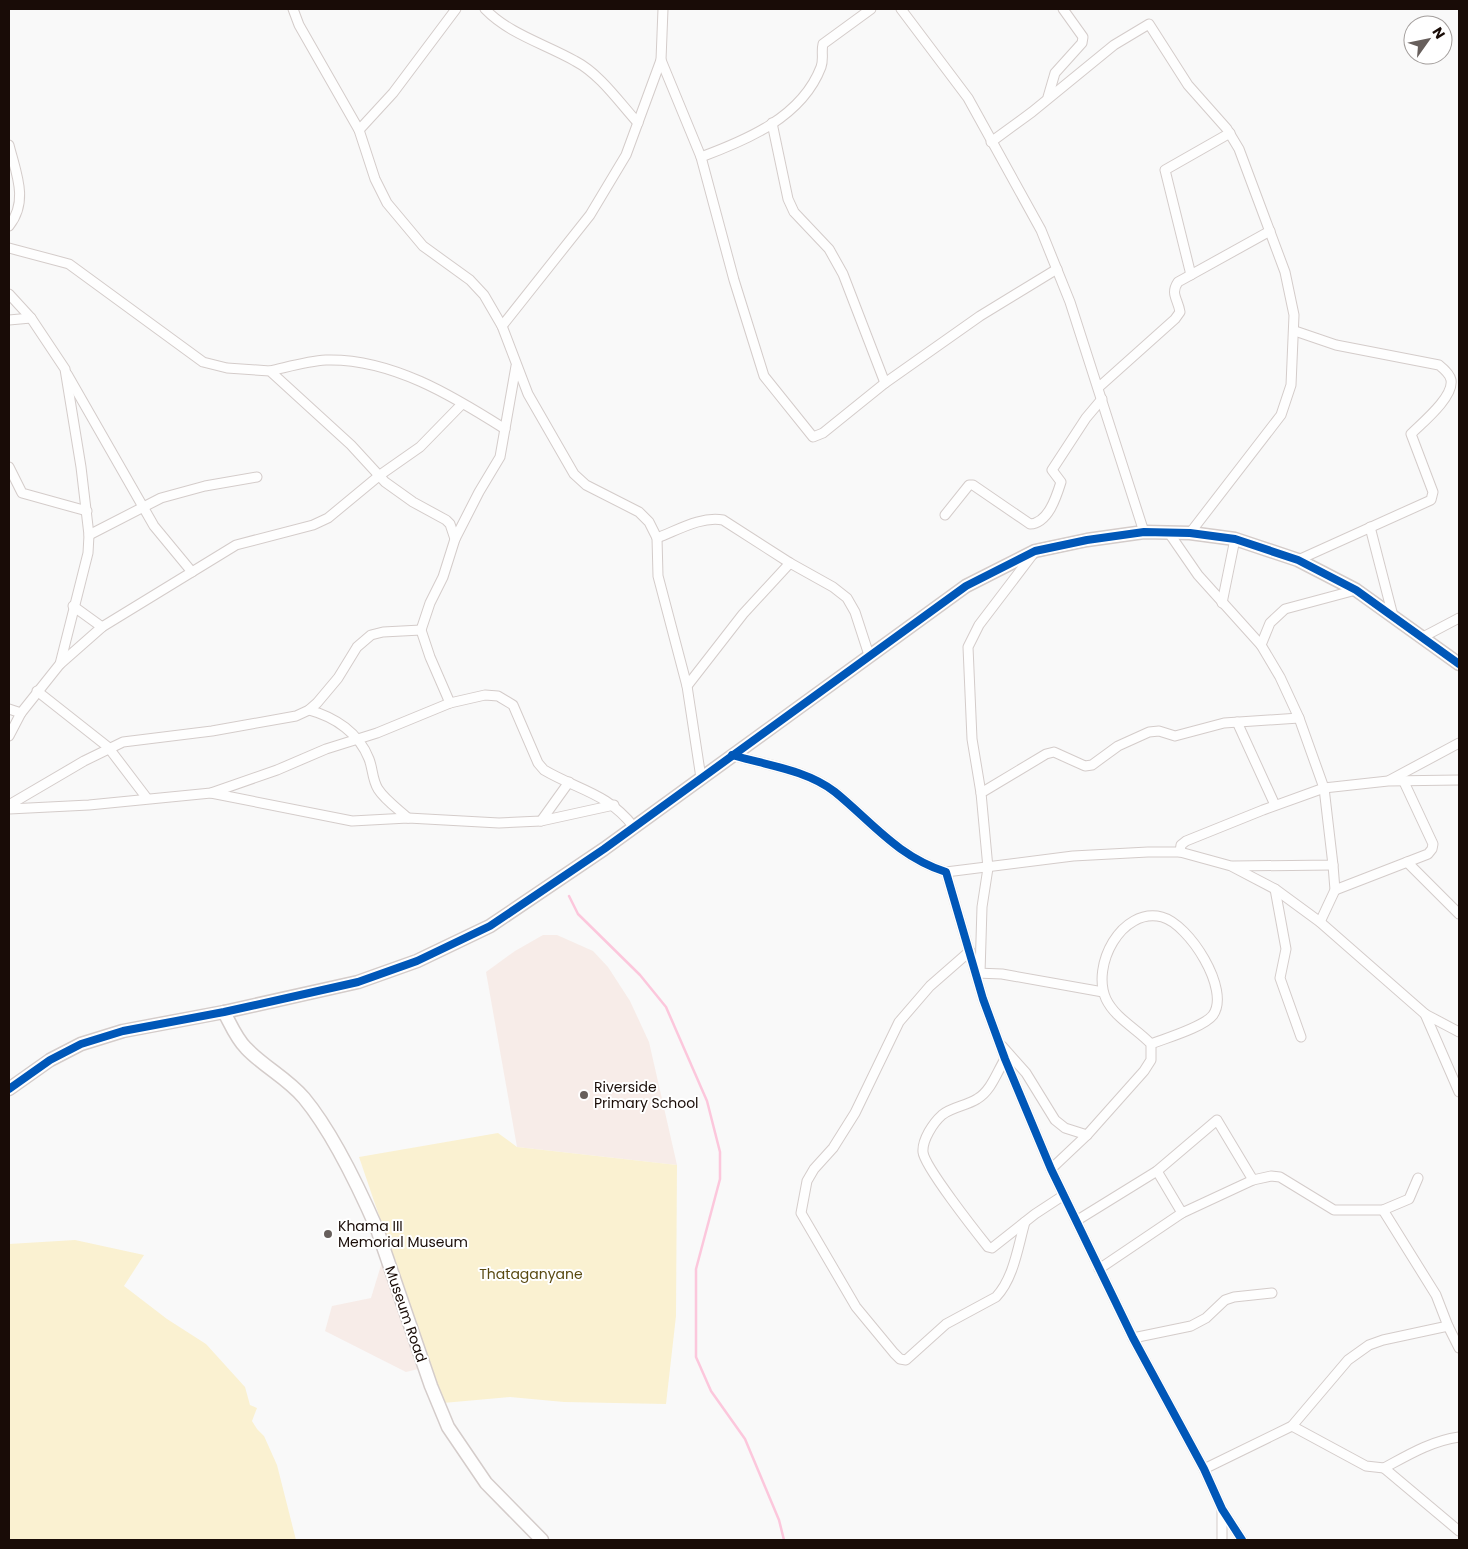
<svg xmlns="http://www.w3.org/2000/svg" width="1468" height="1549" viewBox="0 0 1468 1549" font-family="Poppins,sans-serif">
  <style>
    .built { fill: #f7ece8 }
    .green { fill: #faf1d1 }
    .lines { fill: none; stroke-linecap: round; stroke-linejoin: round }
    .stream { stroke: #fcc7dc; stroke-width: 2.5 }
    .street-casing { stroke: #d4ccca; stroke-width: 11 }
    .secondary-casing { stroke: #d4ccca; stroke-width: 15 }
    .street { stroke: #fefefe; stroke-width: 9 }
    .secondary { stroke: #fefefe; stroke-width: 12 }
    .cycleway-casing { stroke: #fff; stroke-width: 11 }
    .cycleway { stroke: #0057b8; stroke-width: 8 }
    .poi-dot { fill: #675f5c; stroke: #fff; stroke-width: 2 }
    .labels { text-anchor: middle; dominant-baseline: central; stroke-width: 4; stroke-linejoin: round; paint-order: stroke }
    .poi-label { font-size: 14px; fill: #190c07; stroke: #fff; text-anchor: start }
    .park-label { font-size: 14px; fill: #5a4a12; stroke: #fff }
    .street-label { font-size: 14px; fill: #190c07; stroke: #fff }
  </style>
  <rect width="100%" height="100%" fill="#f9f9f9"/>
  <g class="built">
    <polygon points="543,935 557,935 593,951 608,967 630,1001 649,1042 677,1165 517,1147 486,972 515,951"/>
    <polygon points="382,1262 418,1369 406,1372 325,1331 332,1306 371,1298"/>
  </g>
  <g class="green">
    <polygon points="498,1133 517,1147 677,1165 676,1316 666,1404 564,1402 510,1397 443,1403 359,1157"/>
    <polygon points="75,1240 144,1255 124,1286 167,1319 206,1344 245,1387 250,1405 257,1408 252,1421 257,1429 264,1436 277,1465 296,1540 9,1540 9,1244"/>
  </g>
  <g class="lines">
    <polyline class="stream" points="569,896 578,914 640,975 666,1007 707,1101 720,1152 720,1179 696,1269 696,1357 711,1391 745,1439 779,1520 784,1540"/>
    <g class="street-casing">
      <g id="street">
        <polyline points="293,9 299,25 359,130 375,179 387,203 423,246 470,280 484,295 502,326 528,394 574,474 586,485 639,512 649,522 657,538 658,576 687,686 701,778"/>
        <path d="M485 9C509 34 545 44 575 61 600 74 619 102 638 123"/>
        <polyline points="901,9 968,98 1041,230 1070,302 1144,532"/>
        <polyline points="661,60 701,157 734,280 764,376 813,437 823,433 885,383 980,316 1057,269"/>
        <polyline points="1048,97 1055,73 1082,43 1083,37 1063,9"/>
        <polyline points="772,123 788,199 794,212 829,249 843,274 885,383"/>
        <polyline points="359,130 393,93 456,9"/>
        <polyline points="991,142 1032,112 1114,45 1149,24 1188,85 1227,129 1239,149 1285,272 1294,315 1291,385 1281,415 1190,533"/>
        <path d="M9 145C16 173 29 201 9 226"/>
        <path d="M701 157C747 140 802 117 821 67 824 59 821 52 823 44L871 9"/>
        <polyline points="9,248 69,264 203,362 227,368 270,371 351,445 385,482 413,502 446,520 450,524 455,539"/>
        <polyline points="1191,275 1165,170 1230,133"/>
        <polyline points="9,294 31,318 65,369 81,467 89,535 88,553 60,664 21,713 9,736"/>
        <polyline points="9,320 31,318"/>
        <polyline points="502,326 590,215 626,155 661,60 663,9"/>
        <path d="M1295 331 1336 345 1439 365C1444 369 1450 374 1451 380 1454 397 1422 423 1411 434L1433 492 1431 500 1298 560"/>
        <path d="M270 371C288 367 307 361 326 360 391 358 453 396 505 429"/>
        <polyline points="67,374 154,526 192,572"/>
        <path d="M1099 387 1175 319 1180 312C1178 299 1170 294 1178 282L1270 231"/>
        <polyline points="9,467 22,493 87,511"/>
        <path d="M945 515 969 485H973L1030 524C1048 523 1056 498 1061 482L1052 470 1086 418 1102 399"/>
        <polyline points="1370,527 1393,616"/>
        <polyline points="1169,533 1198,575 1261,645 1280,677 1299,718 1324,788 1333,865 1233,866"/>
        <polyline points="89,535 161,498 205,486 257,477"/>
        <path d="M657 538C678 530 701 516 723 520L790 563 833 587 847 598 855 612 869 655"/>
        <polyline points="1222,603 1235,539"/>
        <polyline points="73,606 102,627"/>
        <polyline points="1423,637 1459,618"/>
        <polyline points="1261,645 1270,623 1285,609 1356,590"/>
        <polyline points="60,664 102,627 236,545 313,525 328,518 380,475 420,447 462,404"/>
        <polyline points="687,686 743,614 790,563"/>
        <polyline points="37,691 108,747 146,797"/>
        <polyline points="450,703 430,657 421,630 430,603 443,577 455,539 479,492 500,457 516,366"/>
        <polyline points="9,709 21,713"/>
        <path d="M309 710C335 717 359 733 369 759 373 769 372 779 378 789 385 800 398 809 408 818"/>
        <polyline points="1237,722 1275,805"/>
        <path d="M732 755C766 765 807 770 835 792 873 823 897 856 946 872L983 999 1005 1059 1051 1169 1133 1338 1204 1469 1222 1509 1242 1540"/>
        <polyline points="1390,780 1459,743"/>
        <polyline points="211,793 352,821 408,818 499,823 541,821 614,805"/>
        <polyline points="981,793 972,739 968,647 979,625 1033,554"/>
        <polyline points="9,805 84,761 123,742 212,731 296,716 309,710 317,703 338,678 357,647 371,635 383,632 421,630"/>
        <path d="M9 809 89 805 211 793 277 770 326 749 377 733 450 703 485 695 498 696 513 705 538 763 544 770C580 791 606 792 634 827"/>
        <polyline points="541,821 569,782"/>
        <polyline points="1180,852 1181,845 1186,841 1263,810 1324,788 1388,781 1459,780"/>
        <polyline points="1407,862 1459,914"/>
        <polyline points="946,872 1073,856 1148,852 1180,852 1231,866 1275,889 1320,922 1425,1014 1459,1092"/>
        <polyline points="1275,889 1286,949 1280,978 1301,1037"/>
        <polyline points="1335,890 1428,854 1432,849 1433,844 1404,782"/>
        <polyline points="1320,922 1335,890 1333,865"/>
        <path d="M970 951 930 986 899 1022 855 1113 833 1148 814 1169 807 1181 801 1213 856 1307 894 1353 900 1359 906 1360 946 1324 996 1297C1014 1278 1018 1246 1025 1222"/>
        <polyline points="976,973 1002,974 1103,992"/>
        <polyline points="980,973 982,907 988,868 981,793 1046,754 1054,752 1085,766 1092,765 1118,746 1149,732 1159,731 1175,736 1224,723 1299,718"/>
        <polyline points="1425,1014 1459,1032"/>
        <polyline points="1002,1046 1026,1073 1055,1120 1065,1128 1087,1135"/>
        <path d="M1005 1059C997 1072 991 1091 977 1099 966 1106 952 1107 942 1115 933 1123 922 1140 923 1152 924 1166 976 1232 988 1247L992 1248 1035 1214 1064 1195"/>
        <path d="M1051 1169 1087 1135 1144 1071 1151 1060V1044C1137 1029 1115 1018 1106 999 1091 966 1121 907 1162 917 1189 924 1231 990 1213 1015 1204 1027 1166 1038 1151 1044"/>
        <polyline points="1157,1171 1182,1213 1253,1180"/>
        <polyline points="1076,1221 1157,1171 1217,1120 1253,1180 1271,1176 1280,1177 1334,1210 1383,1210 1409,1199 1418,1178"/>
        <polyline points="1099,1269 1182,1213"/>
        <polyline points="1448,1326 1459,1348"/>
        <polyline points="1133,1338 1191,1326 1206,1318 1225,1300 1234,1297 1272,1293"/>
        <polyline points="1292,1426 1366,1466 1384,1468"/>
        <path d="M1459 1437C1431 1441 1408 1455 1384 1468L1459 1531"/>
        <polyline points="1204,1469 1292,1426 1348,1360 1369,1345 1383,1340 1448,1326 1436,1295 1383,1210"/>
        <polyline points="1222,1511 1222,1540"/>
      </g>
    </g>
    <g class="secondary-casing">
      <g id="secondary">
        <path d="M224 1012C231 1025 236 1038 246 1048 264 1067 287 1078 304 1098 333 1133 359 1188 377 1229L431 1386 448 1427 486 1483 542 1540"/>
        <polyline points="9,1089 50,1060 81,1044 123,1031 224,1012 358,982 417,961 490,926 604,849 966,586 1035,551 1087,540 1144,532 1190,533 1235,539 1298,560 1356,590 1459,664"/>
      </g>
    </g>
    <use href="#street" class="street"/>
    <use href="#secondary" class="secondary"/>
    <g class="cycleway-casing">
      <g id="cycleway">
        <path d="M732 755C766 765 807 770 835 792 873 823 897 856 946 872L983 999 1005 1059 1051 1169 1133 1338 1204 1469 1222 1509 1242 1540"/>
        <polyline points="9,1089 50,1060 81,1044 123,1031 224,1012 358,982 417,961 490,926 604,849 966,586 1035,551 1087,540 1144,532 1190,533 1235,539 1298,560 1356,590 1459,664"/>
      </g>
    </g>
    <use href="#cycleway" class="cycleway"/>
  </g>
  <g class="poi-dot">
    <circle cx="584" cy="1095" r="5"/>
    <circle cx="328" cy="1234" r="5"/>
  </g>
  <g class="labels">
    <g class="poi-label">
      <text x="594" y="1087">Riverside<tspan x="594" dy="16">Primary School</tspan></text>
      <text x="338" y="1226">Khama III<tspan x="338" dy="16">Memorial Museum</tspan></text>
    </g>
    <g class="park-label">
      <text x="531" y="1274">Thataganyane</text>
    </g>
    <g class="street-label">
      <text transform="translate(406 1314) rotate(71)">Museum Road</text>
    </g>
  </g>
  <rect width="1468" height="1549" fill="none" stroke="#190c07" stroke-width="20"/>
  <g transform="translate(1428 40) rotate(57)"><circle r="24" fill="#ffffff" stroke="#a39e9c"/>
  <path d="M0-4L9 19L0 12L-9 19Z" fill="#675f5c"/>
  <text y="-8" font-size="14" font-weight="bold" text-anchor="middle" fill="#190c07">N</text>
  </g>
</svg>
